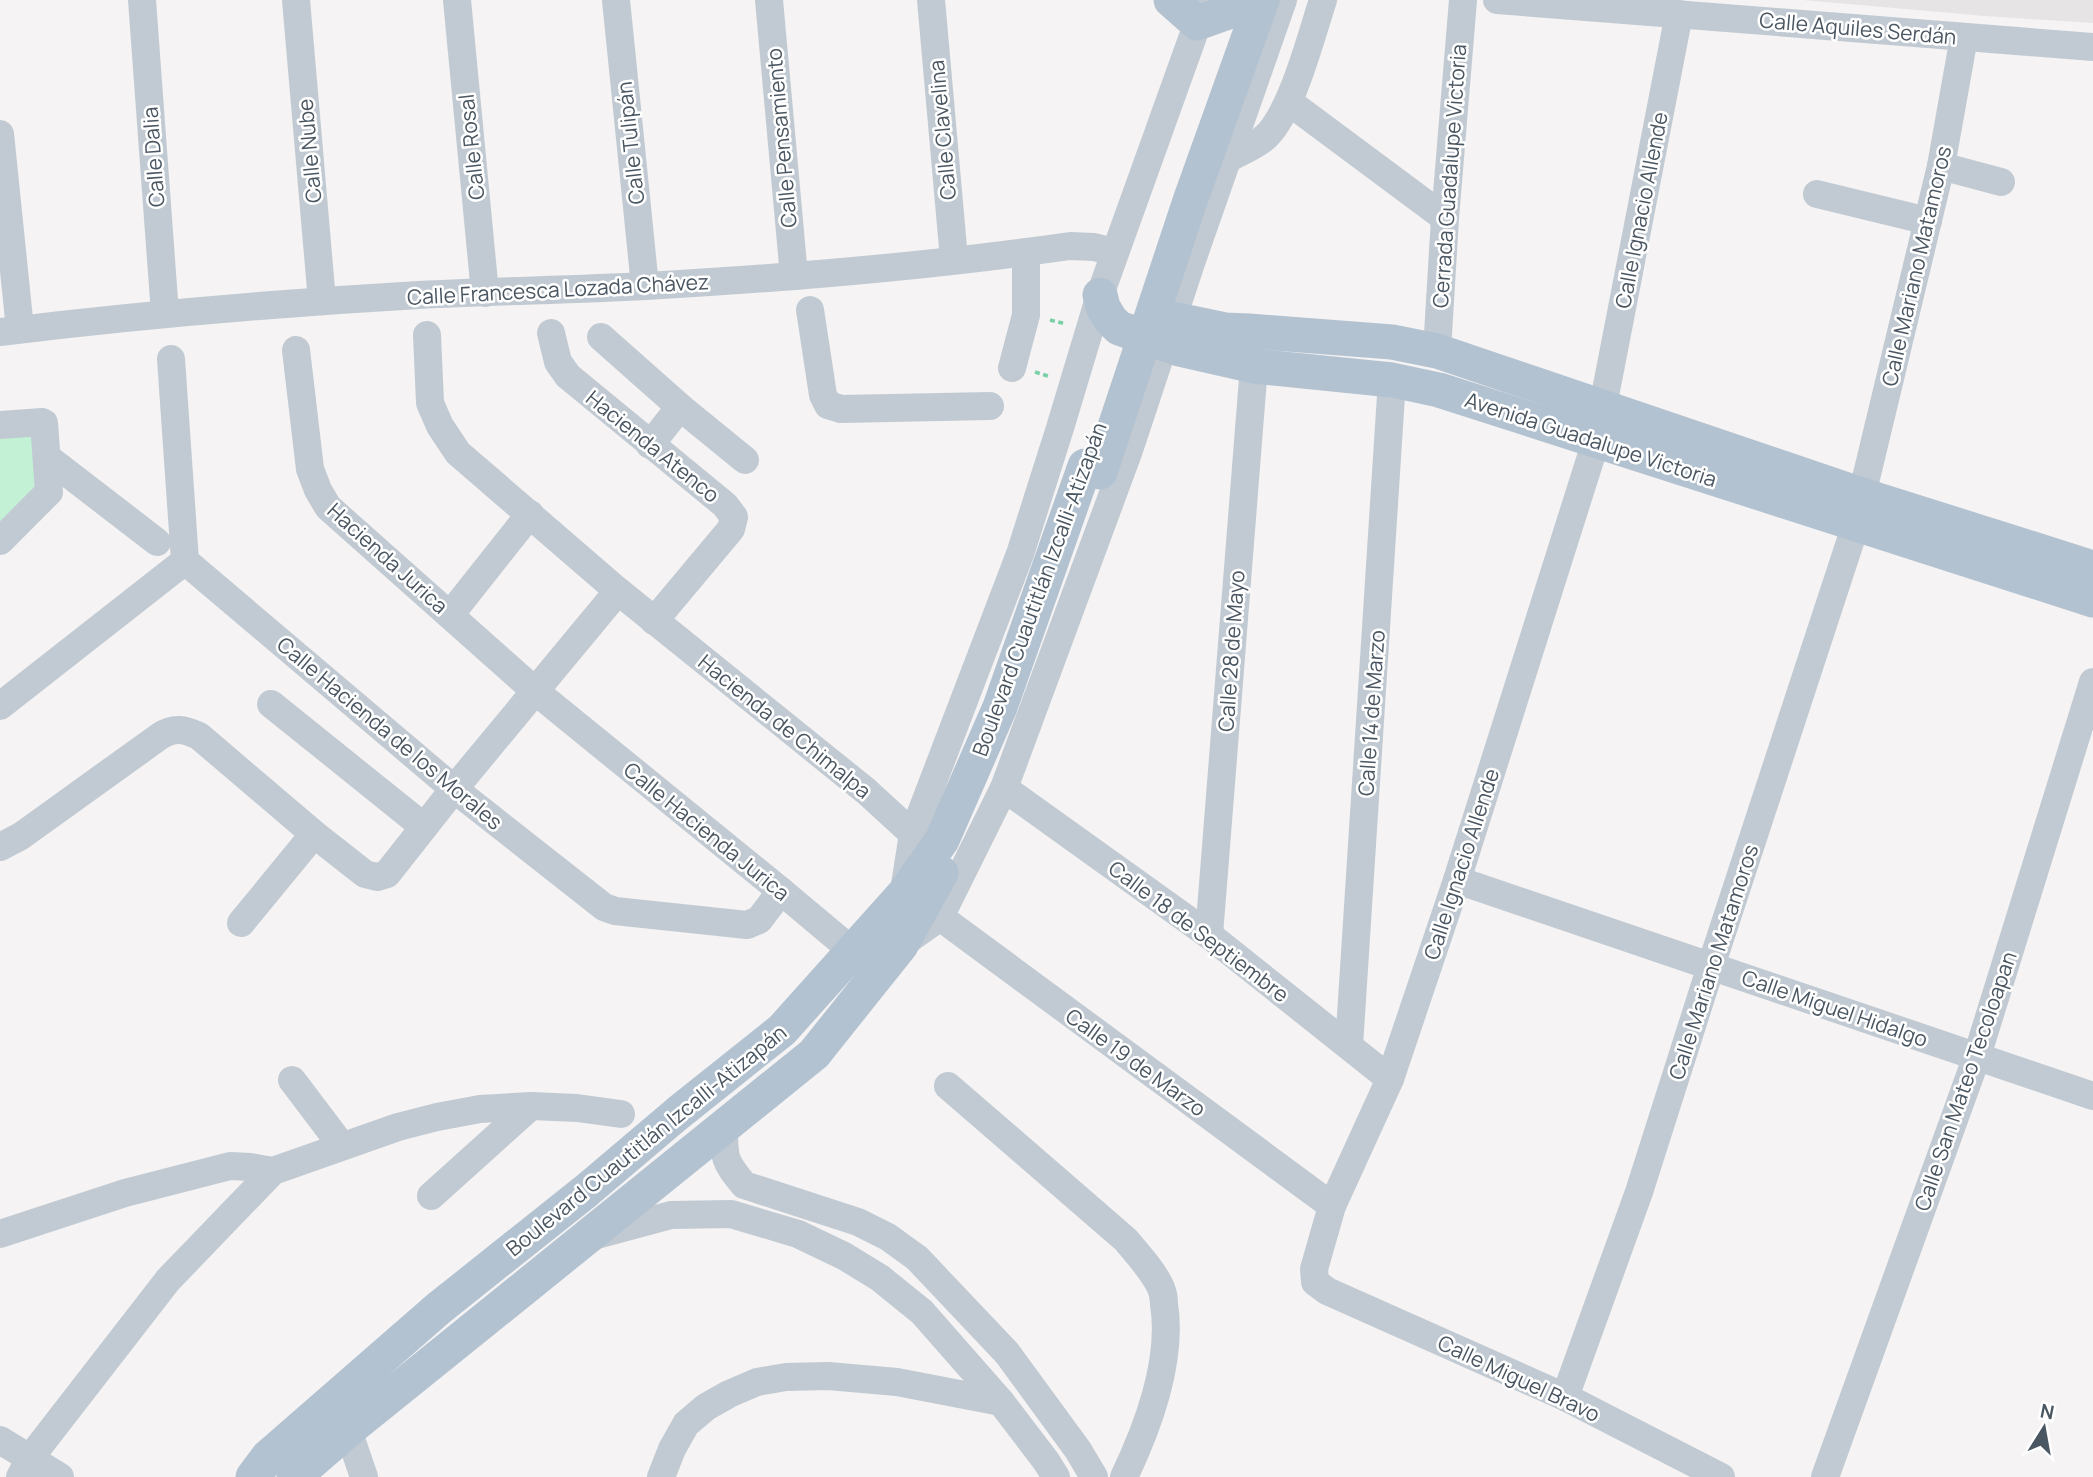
<svg xmlns="http://www.w3.org/2000/svg" width="2093" height="1477" viewBox="0 0 2093 1477" font-family="Manrope,sans-serif">
  <style>
    .education { fill: #e6e4e5 }
    .green { fill: #c3f1d5 }
    .lines { fill: none; stroke-linecap: round; stroke-linejoin: round }
    .path { stroke: #7ad0a6; stroke-width: 3.5; stroke-dasharray: 5 3.5; stroke-linecap: butt }
    .minor { stroke: #c1cad2; stroke-width: 28 }
    .major { stroke: #b3c2d1; stroke-width: 35 }
    .major-bridge { stroke: #b3c2d1; stroke-width: 35 }
    .labels { text-anchor: middle; dominant-baseline: central; stroke-width: 5; stroke-linejoin: round; paint-order: stroke }
    .street-label { font-size: 21px; fill: #4a5661; stroke: #fff }
  </style>
  <rect width="100%" height="100%" fill="#f5f3f3"/>
  <polygon class="education" points="1803,0 2093,0 2093,23 1985,16"/>
  <polygon class="green" points="42,422 49,492 0,541 0,425"/>
  <g class="lines">
    <g class="path">
      <polyline points="1050,320 1066,324"/>
      <polyline points="1035,372 1051,377"/>
    </g>
    <g class="minor">
      <polyline points="142,0 165,314"/>
      <polyline points="296,0 322,301"/>
      <polyline points="457,0 485,293"/>
      <polyline points="616,0 645,286"/>
      <polyline points="769,0 794,276"/>
      <polyline points="931,0 954,259"/>
      <polyline points="1497,0 2093,47"/>
      <polyline points="1289,102 1445,218"/>
      <polyline points="0,134 20,329"/>
      <path d="M1229 158C1240 152 1253 147 1263 139 1291 117 1311 36 1323 0"/>
      <polyline points="1941,166 2001,182"/>
      <polyline points="1817,194 1928,221"/>
      <polyline points="810,310 823,395 828,405 841,409 990,406"/>
      <path d="M0 332C139 315 279 303 419 295 495 291 570 290 646 286 788 278 930 266 1070 246L1094 247 1114 252"/>
      <polyline points="551,333 558,362 568,376 725,505 734,517 731,529 654,621"/>
      <polyline points="427,335 430,403 440,426 458,453 618,591 866,791 913,834"/>
      <polyline points="601,337 680,407 745,460"/>
      <polyline points="296,350 310,469 318,490 328,507 535,691 781,891 868,964"/>
      <polyline points="1437,351 1445,218 1463,0"/>
      <polyline points="171,359 185,561 454,789 604,907 615,911 747,925 759,920 781,891"/>
      <polyline points="1012,368 1026,315 1026,252"/>
      <polyline points="1603,406 1679,14"/>
      <polyline points="0,425 42,422 44,423 49,492 0,541"/>
      <polyline points="1596,441 1457,880 1390,1079 1332,1206 1314,1269 1315,1282 1327,1291 1565,1397 1721,1477"/>
      <polyline points="650,445 680,407"/>
      <polyline points="48,458 157,542"/>
      <polyline points="1862,495 1941,166 1964,37"/>
      <polyline points="450,615 530,514"/>
      <polyline points="271,704 424,827"/>
      <polyline points="0,706 185,561"/>
      <polyline points="1004,788 1209,935 1390,1079"/>
      <path d="M0 847 21 836 160 736C174 727 184 729 199 736L314 834 365 874 377 877 387 874 454 789 618 591"/>
      <polyline points="1457,880 2093,1096"/>
      <polyline points="904,891 913,834 1020,554 1060,428 1100,295 1206,0"/>
      <polyline points="940,917 1332,1206"/>
      <polyline points="241,923 314,834"/>
      <polyline points="1209,935 1254,366"/>
      <polyline points="902,944 940,917 1004,788 1128,453 1191,263 1283,0"/>
      <polyline points="1349,1046 1392,380"/>
      <polyline points="292,1080 342,1146"/>
      <path d="M948 1086 1126 1240C1138 1255 1153 1270 1161 1288 1163 1293 1164 1299 1164 1304 1173 1361 1148 1427 1124 1477"/>
      <path d="M724 1127C724 1158 724 1161 744 1185L858 1222 888 1237 917 1258 1007 1353 1078 1450 1094 1477"/>
      <polyline points="431,1196 531,1106"/>
      <polyline points="0,1234 125,1193 230,1166 250,1167 273,1171"/>
      <polyline points="593,1236 671,1215 731,1214 798,1234 844,1256 880,1278 922,1312 1001,1402 1046,1461 1056,1477"/>
      <polyline points="1565,1397 1639,1192 1711,966 1856,524"/>
      <polyline points="348,1430 364,1477"/>
      <polyline points="0,1440 60,1477"/>
      <polyline points="20,1477 30,1458 168,1280 273,1171 398,1127 437,1117 480,1109 531,1106 577,1108 621,1114"/>
      <polyline points="661,1477 672,1449 686,1424 706,1407 729,1394 757,1382 786,1377 828,1376 897,1382 1001,1402"/>
      <polyline points="1825,1477 1977,1056 2093,682"/>
    </g>
    <g class="major">
      <polyline points="1171,0 1197,23 1262,0"/>
      <polyline points="1100,295 1103,307 1110,319 1119,328 1179,349 1254,366 1392,380 1439,390 2093,600"/>
      <polyline points="1172,319 1225,330 1249,331 1392,342 1437,351 1862,495 2093,568"/>
      <polyline points="253,1477 268,1457 439,1308 586,1191 678,1113 782,1030 904,894 942,840 1000,707 1085,466"/>
      <polyline points="294,1477 348,1430 814,1054 901,945 941,873"/>
    </g>
    <polyline class="major-bridge" points="1100,472 1190,201 1262,0"/>
  </g>
  <g class="labels">
    <g class="street-label">
      <text transform="translate(1858 28) rotate(5)">Calle Aquiles Serdán</text>
      <text transform="translate(942 130) rotate(-95)">Calle Clavelina</text>
      <text transform="translate(781 138) rotate(-95)">Calle Pensamiento</text>
      <text transform="translate(630 143) rotate(-96)">Calle Tulipán</text>
      <text transform="translate(471 147) rotate(-96)">Calle Rosal</text>
      <text transform="translate(309 151) rotate(-95)">Calle Nube</text>
      <text transform="translate(153 157) rotate(-94)">Calle Dalia</text>
      <text transform="translate(1449 176) rotate(-86)">Cerrada Guadalupe Victoria</text>
      <text transform="translate(1641 210) rotate(-79)">Calle Ignacio Allende</text>
      <text transform="translate(1916 266) rotate(-77)">Calle Mariano Matamoros</text>
      <text transform="translate(558 289) rotate(-3)">Calle Francesca Lozada Chávez</text>
      <text transform="translate(1591 439) rotate(18)">Avenida Guadalupe Victoria</text>
      <text transform="translate(653 446) rotate(39)">Hacienda Atenco</text>
      <text transform="translate(388 558) rotate(42)">Hacienda Jurica</text>
      <text transform="translate(1039 589) rotate(-70)">Boulevard Cuautitlán Izcalli-Atizapán</text>
      <text transform="translate(1231 651) rotate(-86)">Calle 28 de Mayo</text>
      <text transform="translate(1371 713) rotate(-86)">Calle 14 de Marzo</text>
      <text transform="translate(785 726) rotate(39)">Hacienda de Chimalpa</text>
      <text transform="translate(390 733) rotate(40)">Calle Hacienda de los Morales</text>
      <text transform="translate(707 831) rotate(39)">Calle Hacienda Jurica</text>
      <text transform="translate(1461 864) rotate(-72)">Calle Ignacio Allende</text>
      <text transform="translate(1199 931) rotate(37)">Calle 18 de Septiembre</text>
      <text transform="translate(1713 962) rotate(-72)">Calle Mariano Matamoros</text>
      <text transform="translate(1835 1008) rotate(19)">Calle Miguel Hidalgo</text>
      <text transform="translate(1136 1062) rotate(36)">Calle 19 de Marzo</text>
      <text transform="translate(1965 1081) rotate(-71)">Calle San Mateo Tecoloapan</text>
      <text transform="translate(646 1140) rotate(-39)">Boulevard Cuautitlán Izcalli-Atizapán</text>
      <text transform="translate(1519 1378) rotate(25)">Calle Miguel Bravo</text>
    </g>
  </g>
  <g transform="translate(2044 1428) rotate(11)" stroke="#ffffff" stroke-width="5" paint-order="stroke">
  <path d="M0-5L12 26L0 18L-12 26Z" fill="#4a5661"/>
  <text y="-10" font-size="19" font-weight="bold" text-anchor="middle" fill="#4a5661">N</text>
  </g>
</svg>
